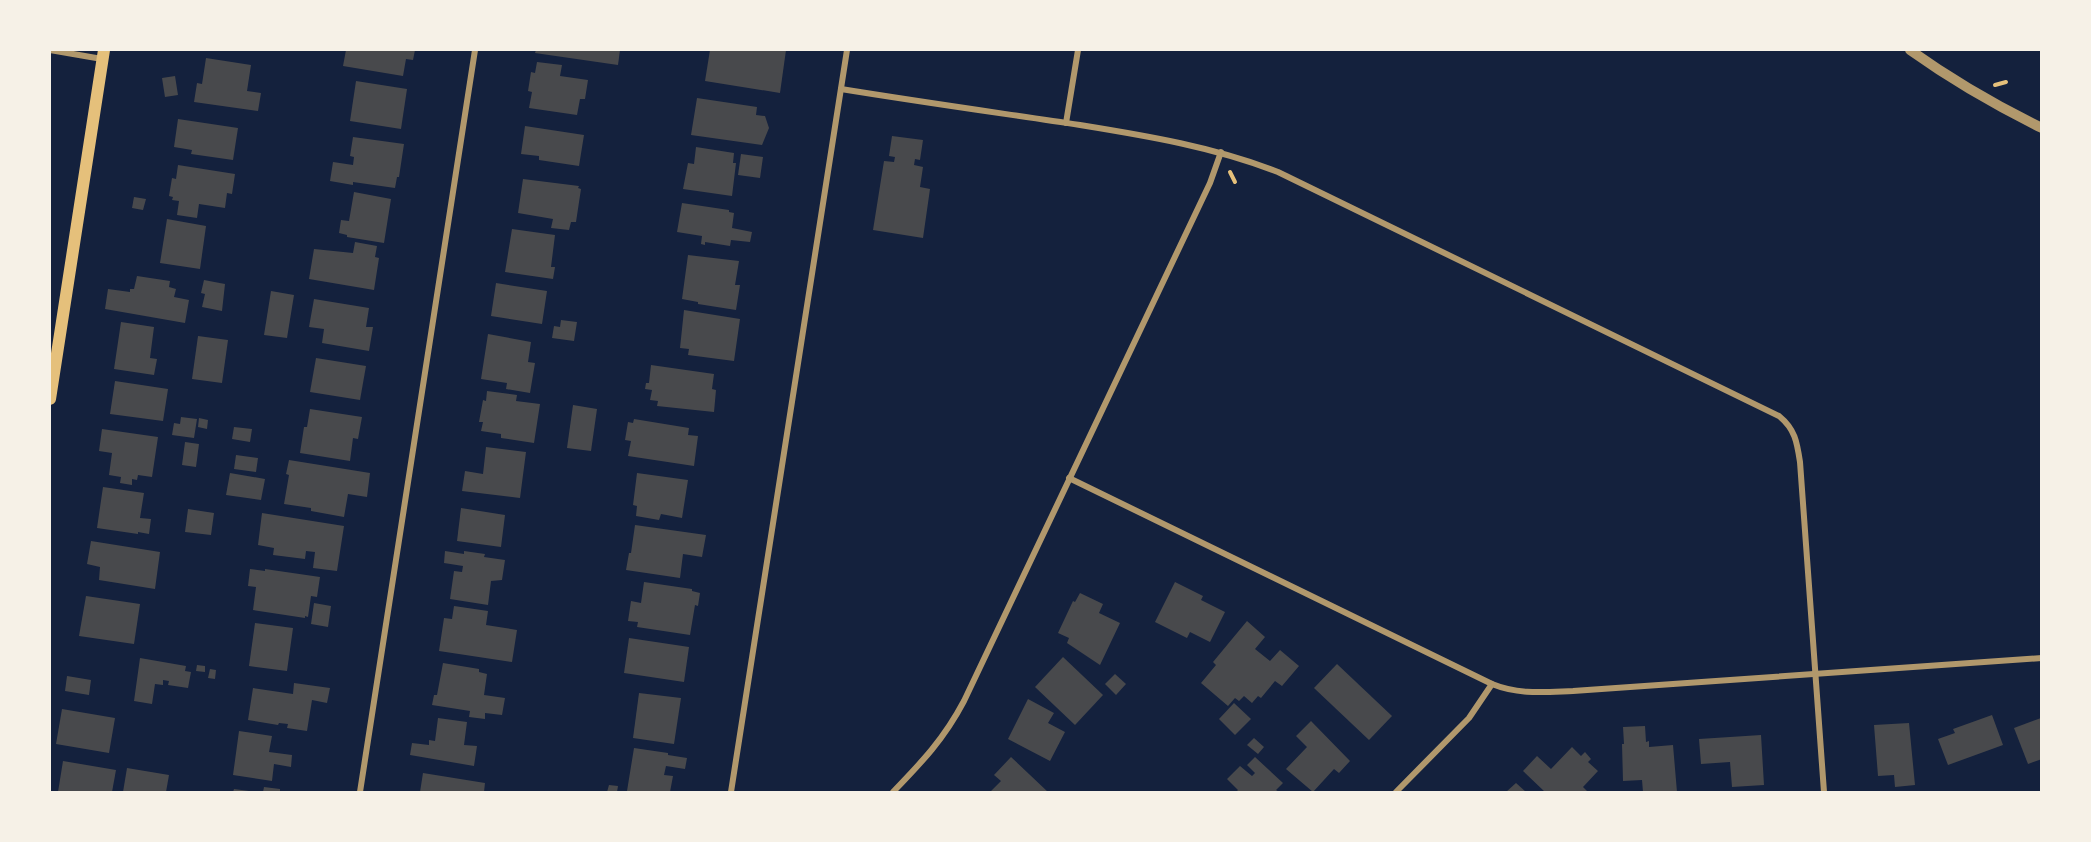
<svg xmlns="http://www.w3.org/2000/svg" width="2091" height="842" viewBox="0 0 2091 842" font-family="Arial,sans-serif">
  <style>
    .building { fill: #48494c }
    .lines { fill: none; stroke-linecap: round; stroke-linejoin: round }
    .path { stroke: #e5c07b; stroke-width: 4 }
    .minor { stroke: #b1986c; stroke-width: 6 }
    .tertiary { stroke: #b1986c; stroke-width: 10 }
    .secondary { stroke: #e5c07b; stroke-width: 12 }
  </style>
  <rect width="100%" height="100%" fill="#14213d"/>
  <g class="building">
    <polygon points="346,50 415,50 413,60 406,59 403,76 343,66"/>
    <polygon points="536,50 620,50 618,65 535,53"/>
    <polygon points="710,50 786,50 780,93 705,81"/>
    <polygon points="206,58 251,65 247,91 261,93 258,111 194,102 197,83 202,84"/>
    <polygon points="537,62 562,65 560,76 588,80 585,99 580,99 577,115 529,108 532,92 528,91 531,72 535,73"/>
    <polygon points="175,76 178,95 165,97 162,78"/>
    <polygon points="356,81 407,89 401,129 350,121"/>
    <polygon points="697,98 757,107 756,115 765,116 769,128 762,145 691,135"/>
    <polygon points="178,119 238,128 233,160 191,154 192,150 174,147"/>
    <polygon points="525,126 584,135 579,166 539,160 539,156 521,154"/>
    <polygon points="892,136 923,140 920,160 915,159 914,165 923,167 920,187 930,189 923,238 873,230 884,161 894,162 895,157 889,156"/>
    <polygon points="353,137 404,144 399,177 397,177 395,188 353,182 353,185 330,181 333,162 353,165 354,157 350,156"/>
    <polygon points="696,147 734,153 733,163 736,163 732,196 683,189 688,163 694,164"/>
    <polygon points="741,154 763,157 760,178 738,175"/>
    <polygon points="178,165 235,174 232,194 227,193 225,208 199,204 197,218 177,215 179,201 172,200 173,197 169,196 172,178 176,179"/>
    <polygon points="523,179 579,186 578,188 581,189 576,222 571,222 569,230 551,228 553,219 518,213"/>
    <polygon points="354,192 391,199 384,243 347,237 347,235 339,233 341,220 349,221"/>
    <polygon points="134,197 146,199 143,210 132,208"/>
    <polygon points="682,203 729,210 729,212 734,213 732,228 752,232 750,242 731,240 730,246 705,242 705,245 701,244 702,236 677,232"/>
    <polygon points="167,219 206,226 200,269 160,263"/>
    <polygon points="512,229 555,235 551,267 555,267 553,279 505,272"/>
    <polygon points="355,242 377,246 375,257 379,258 374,290 309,279 314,249 353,253"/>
    <polygon points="688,255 739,261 735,285 740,285 736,310 698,304 698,302 682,299"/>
    <polygon points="137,276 170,281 169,287 176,289 174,297 189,300 185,323 105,309 108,289 130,292 130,289 134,289"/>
    <polygon points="204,280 225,284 222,311 202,307 205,294 201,293"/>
    <polygon points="496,283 547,291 542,324 491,316"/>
    <polygon points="271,291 294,295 287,338 264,335"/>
    <polygon points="314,299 369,308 366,327 373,327 369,351 322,343 324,329 309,327"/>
    <polygon points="684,310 740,319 734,361 688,355 689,349 680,348"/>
    <polygon points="561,320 577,322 574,341 552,338 554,326 560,327"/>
    <polygon points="121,322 154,327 150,358 157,359 154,375 114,369"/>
    <polygon points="488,334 531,342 528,362 535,363 530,393 506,389 507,383 481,379"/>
    <polygon points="198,336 228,340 222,383 192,379"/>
    <polygon points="316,358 366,366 360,400 310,392"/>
    <polygon points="651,365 714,374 712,389 716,390 714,412 657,406 658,401 650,400 652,390 645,389 646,383 649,383"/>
    <polygon points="115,381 168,389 163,421 110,414"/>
    <polygon points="487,391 517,395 516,401 540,404 534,443 501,438 501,434 481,431 483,422 479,422 483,400 486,401"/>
    <polygon points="573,405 597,409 591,451 567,448"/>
    <polygon points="310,409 362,417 358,439 353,438 350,461 300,453 304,427 307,427"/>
    <polygon points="181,417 197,419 194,438 172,435 174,423 180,424"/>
    <polygon points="199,418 208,420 207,429 198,427"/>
    <polygon points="634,419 689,428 688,435 698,436 694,466 628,456 631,441 625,440 628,422 633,423"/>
    <polygon points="234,427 252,429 250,442 232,439"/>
    <polygon points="102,429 158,437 152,477 138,475 137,480 132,479 132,485 120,483 121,477 109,475 112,453 99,451"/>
    <polygon points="185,442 199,444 196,467 182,465"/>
    <polygon points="486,447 526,452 520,498 462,491 465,471 483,474"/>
    <polygon points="236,455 258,458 256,472 234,469"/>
    <polygon points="289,460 370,473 367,497 348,494 344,517 311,511 311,508 284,504 289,475 286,474"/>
    <polygon points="230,473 265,479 261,500 226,495"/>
    <polygon points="637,473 688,480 682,518 661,514 659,520 636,516 637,506 633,505"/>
    <polygon points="103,487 144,493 140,518 151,519 149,534 138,532 138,534 97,528"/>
    <polygon points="461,508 505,515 501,547 457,541"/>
    <polygon points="188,509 214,513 211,535 185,532"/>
    <polygon points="262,513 344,526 337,571 313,568 315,552 306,551 305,559 273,555 274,548 258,545"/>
    <polygon points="635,525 706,535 702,557 683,554 680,578 626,570 629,553 631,553"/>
    <polygon points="91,541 160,552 155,589 99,580 100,567 87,564"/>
    <polygon points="445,551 464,554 464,551 485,554 484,557 505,560 502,580 491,581 488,605 450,599 454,571 462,572 463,566 444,563"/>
    <polygon points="250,569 265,571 265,569 320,577 317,597 311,596 308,617 305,616 305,618 253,610 256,587 248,586"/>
    <polygon points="644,582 692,589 692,591 700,593 698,606 695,605 690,635 637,627 638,622 628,621 631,601 641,603"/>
    <polygon points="1175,582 1203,596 1201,600 1225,612 1210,642 1190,632 1187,638 1155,622"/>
    <polygon points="1080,593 1103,604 1099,613 1120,623 1100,665 1067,643 1069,638 1058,633 1073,601 1075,602"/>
    <polygon points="86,596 140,604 134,644 79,636"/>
    <polygon points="314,603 331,606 328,627 311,624"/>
    <polygon points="454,606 488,611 486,625 517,630 512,662 439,651 444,618 452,619"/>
    <polygon points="1247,621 1265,637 1255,649 1270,661 1280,650 1299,666 1282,686 1275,681 1261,698 1258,696 1252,703 1244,696 1239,701 1235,698 1228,706 1201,683 1216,665 1213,662"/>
    <polygon points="255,623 293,628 287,671 249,666"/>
    <polygon points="629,638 689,647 684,682 624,673"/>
    <polygon points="1063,657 1103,695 1075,725 1035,687"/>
    <polygon points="140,658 186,666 185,671 191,672 188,688 168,685 169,681 163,680 163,685 155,684 152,704 134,701"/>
    <polygon points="443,663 479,669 479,672 487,674 484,695 505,698 502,715 485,713 485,719 469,717 470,711 432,705 434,695 437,695"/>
    <polygon points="1337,664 1392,716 1369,740 1314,688"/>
    <polygon points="197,665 205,666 205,672 196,671"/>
    <polygon points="210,669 216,670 215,679 208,678"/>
    <polygon points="1115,674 1126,684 1116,695 1105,684"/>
    <polygon points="67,676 91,680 89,695 65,691"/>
    <polygon points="294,683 330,688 327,703 312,700 307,731 287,728 288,724 279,723 278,725 248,720 253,688 293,694"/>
    <polygon points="639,693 681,698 674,744 633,738"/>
    <polygon points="1028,699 1054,713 1048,723 1065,732 1050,761 1008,739"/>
    <polygon points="1234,703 1251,719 1235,735 1219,719"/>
    <polygon points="62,709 115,718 109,753 56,744"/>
    <polygon points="1992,715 2003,745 1948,765 1938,739 1955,733 1953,729"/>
    <polygon points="438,718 467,722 464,745 477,746 474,766 410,755 412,743 429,745 429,740 435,741"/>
    <polygon points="2041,718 2042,759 2028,764 2014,728"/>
    <polygon points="1311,721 1350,761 1339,773 1334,769 1313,792 1286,769 1307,747 1296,736"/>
    <polygon points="1909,723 1915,785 1895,787 1894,775 1878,776 1874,725"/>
    <polygon points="1645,726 1646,742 1649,741 1649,747 1673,745 1677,792 1643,792 1642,780 1623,781 1622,744 1624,744 1623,727"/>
    <polygon points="239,731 272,736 269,752 292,755 291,767 274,764 272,781 233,775"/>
    <polygon points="1761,735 1764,785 1732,787 1730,762 1701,764 1699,739"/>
    <polygon points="1254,738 1264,747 1258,754 1247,745"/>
    <polygon points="1572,747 1581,756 1585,752 1591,759 1588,762 1598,771 1583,787 1587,791 1586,792 1545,792 1523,771 1537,756 1551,769"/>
    <polygon points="634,748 668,753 668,755 687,758 685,769 666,766 664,775 673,776 670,792 627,791"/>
    <polygon points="1011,757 1048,792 990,792 1001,781 994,775"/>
    <polygon points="1255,757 1283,783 1276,790 1279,792 1236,792 1238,790 1227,779 1240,766 1252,776 1255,773 1247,765"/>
    <polygon points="63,761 116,770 112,792 58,792"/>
    <polygon points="127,768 169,775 166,792 123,792"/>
    <polygon points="423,773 485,783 484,792 420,792"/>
    <polygon points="1516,783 1526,792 1506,792"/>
    <polygon points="609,785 618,786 617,792 607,792"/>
    <polygon points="264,787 280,789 280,792 263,792"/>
    <polygon points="234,789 249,791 249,792 233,792"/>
  </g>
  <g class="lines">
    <g class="path">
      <polyline points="1995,85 2006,82"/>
      <polyline points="1230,172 1235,182"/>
    </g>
    <g class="minor">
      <polyline points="50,50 102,59"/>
      <path d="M841 89C921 102 1000 113 1080 125 1148 136 1214 147 1278 172L1779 416C1795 429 1797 442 1800 462L1824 792"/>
      <polyline points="1066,123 1078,50"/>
      <path d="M1069 478 1492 684C1519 695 1545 692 1573 691L2042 658"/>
      <polyline points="360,792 475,50"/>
      <polyline points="731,792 847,50"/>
      <path d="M893 792C922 762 944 739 964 701L1210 183 1221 152"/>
      <polyline points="1396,792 1469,718 1492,684"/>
    </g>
    <path class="tertiary" d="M1910 50C1952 80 1995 105 2042 128"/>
    <polyline class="secondary" points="50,399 104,50"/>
  </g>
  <rect width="2091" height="842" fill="none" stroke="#f6f1e7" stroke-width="102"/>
</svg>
